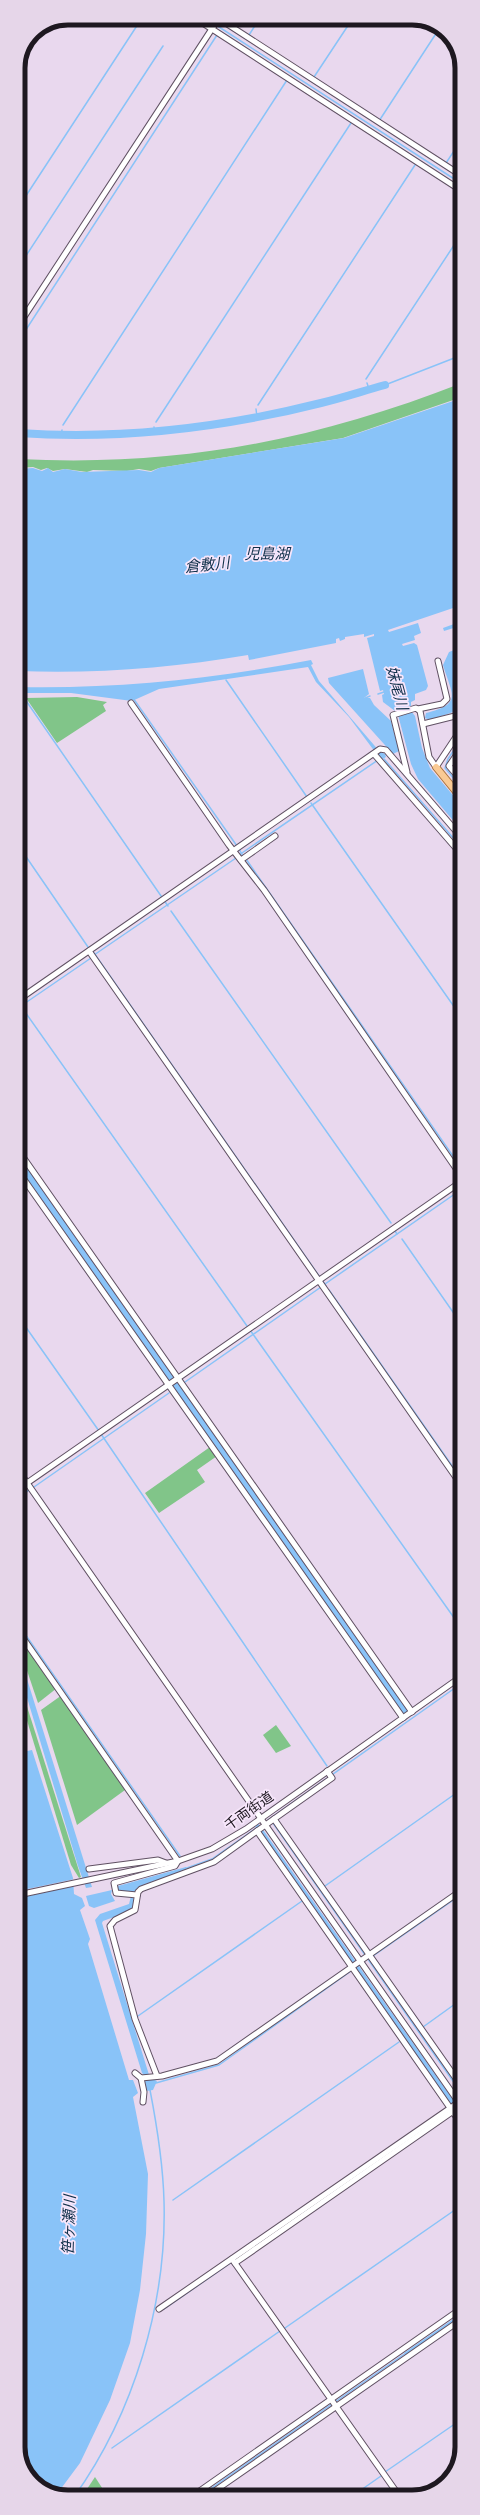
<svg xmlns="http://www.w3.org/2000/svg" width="480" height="2515" viewBox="0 0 480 2515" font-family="'Fira Sans','Noto Sans JP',sans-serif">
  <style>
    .green { fill: #81c589 }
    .water { fill: #89c3f8 }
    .pier { fill: #e9d8ee }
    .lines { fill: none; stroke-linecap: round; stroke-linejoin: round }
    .stream { stroke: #89c3f8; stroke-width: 1.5 }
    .canal { stroke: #89c3f8; stroke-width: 5 }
    .river { stroke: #89c3f8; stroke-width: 8 }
    .minor-casing { stroke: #605163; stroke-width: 7 }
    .major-casing { stroke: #aa753d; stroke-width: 8 }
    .minor { stroke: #fff; stroke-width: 5 }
    .major { stroke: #faca94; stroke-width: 6 }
    .labels { text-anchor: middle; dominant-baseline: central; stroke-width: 3.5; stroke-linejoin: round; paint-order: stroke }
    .street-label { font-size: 14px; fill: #1e1820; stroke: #f7e6fb }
    .water-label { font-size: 15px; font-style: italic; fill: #10304a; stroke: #f7e6fb }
    .rim { fill: none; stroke: #1e1820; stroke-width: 5 }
  </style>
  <rect width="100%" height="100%" fill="#e9d8ee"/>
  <g class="green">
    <path d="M462 383V397L343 438 159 468 151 471 139 469 127 471 93 470 87 472 65 469 53 471 47 468 41 470 33 467 18 468V459C178 467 313 441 462 383Z"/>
    <polygon points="77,697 107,702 103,705 106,711 57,743 26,698"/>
    <polygon points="462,755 462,775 454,766"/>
    <polygon points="210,1447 217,1456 197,1470 205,1482 159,1513 145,1493"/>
    <polygon points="18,1631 57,1688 38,1703 18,1644"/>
    <polygon points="18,1678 81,1877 79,1878 71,1865 18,1691"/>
    <polygon points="62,1695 125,1790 77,1825 41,1710"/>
    <polygon points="276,1725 291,1746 276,1753 263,1735"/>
    <polygon points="95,2477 108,2497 88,2497 85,2492"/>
  </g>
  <g class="water">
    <path d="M462 398V605L388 630 389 632 418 623 421 633 414 636 415 640 402 644 403 646 414 643 417 645 428 686 426 690 415 694V700L411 702V706L395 711 383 702 382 695 384 694 383 690 380 691 367 638 374 636V634L364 637V634L345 637V639L340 641 339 638 336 639V643L249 660 248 655C172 668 95 674 18 671V469L33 468 42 471 48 468 53 472 65 469 82 472 139 470 151 472 159 468 344 438Z"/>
    <polygon points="454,624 460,626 444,631 443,628"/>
    <path d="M462 647V716L456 711 430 720 425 718 426 713C463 704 452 695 443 665L449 652Z"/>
    <path d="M311 660 313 664 311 665 319 681 380 752 385 754 386 757 381 760 349 717 316 682 308 667 159 689 132 701 71 693H18V687C117 689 214 679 311 660Z"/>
    <polygon points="363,669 369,694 364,698 370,698 374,705 391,721 399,751 393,754 329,683 328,678"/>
    <polygon points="411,711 415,716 422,748 430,768 462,806 462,831 418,779 411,764 398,715"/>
    <polygon points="18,1654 22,1663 92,1887 86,1888 78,1866 18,1668"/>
    <polygon points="18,1723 27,1751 32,1750 73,1878 74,1894 82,1898 85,1906 80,1910 90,1939 88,1944 129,2080 133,2080 138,2093 133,2097 148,2174 146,2234 140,2290 130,2343 110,2400 80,2463 57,2494 33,2483 18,2454"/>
    <polygon points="186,1867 187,1870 145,1884 133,1893 134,1907 128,1912 103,1921 102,1923 150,2078 157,2081 153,2090 146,2091 144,2083 148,2078 142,2073 95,1920 100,1914 129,1904 131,1896 128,1891 117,1891 118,1886"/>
    <polygon points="112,1890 111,1894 115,1901 94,1908 89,1906 86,1896"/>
    <polygon points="462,2313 462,2316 406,2355 404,2353"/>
  </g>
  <polygon class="pier" points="75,1879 74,1886 18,1898 18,1891"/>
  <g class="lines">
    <g class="stream">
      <polyline points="206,18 213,23"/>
      <polyline points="216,25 462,184"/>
      <polyline points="249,35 260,18"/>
      <polyline points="23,56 40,29"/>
      <polyline points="314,77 353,18"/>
      <polyline points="379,121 439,29"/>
      <polyline points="446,163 462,139"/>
      <polyline points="18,208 142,18"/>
      <polyline points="18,268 163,46"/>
      <polyline points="18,342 217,35"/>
      <polyline points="366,379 462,233"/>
      <polyline points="367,383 369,389"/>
      <polyline points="385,385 462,355"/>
      <polyline points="258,405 415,165"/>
      <polyline points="256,409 257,417"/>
      <polyline points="156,422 351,123"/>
      <polyline points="63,425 287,80"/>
      <polyline points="154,427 155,432"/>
      <polyline points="61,436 62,430"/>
      <polyline points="226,680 307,797"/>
      <polyline points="20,692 168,906"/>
      <polyline points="378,694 384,692"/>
      <polyline points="133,698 237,846"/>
      <polyline points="363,699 370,696"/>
      <polyline points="462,738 448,759 445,768 462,788"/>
      <polyline points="384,759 462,848"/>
      <polyline points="311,803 462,1018"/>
      <polyline points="18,845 88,947"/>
      <polyline points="239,849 243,856"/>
      <polyline points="239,855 378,760"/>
      <polyline points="246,859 462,1169"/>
      <polyline points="171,911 391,1223"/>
      <polyline points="94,953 326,1286"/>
      <polyline points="94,955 236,858"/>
      <polyline points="18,1002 247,1326"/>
      <polyline points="18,1008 91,958"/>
      <polyline points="395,1231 397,1234"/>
      <polyline points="402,1239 462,1325"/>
      <polyline points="325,1284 462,1189"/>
      <polyline points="329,1290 462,1480"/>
      <polyline points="18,1316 99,1431"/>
      <polyline points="250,1330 462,1629"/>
      <polyline points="175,1389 321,1287"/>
      <polyline points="101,1434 327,1766"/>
      <polyline points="18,1466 258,1811"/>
      <polyline points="34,1487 169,1393"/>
      <polyline points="18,1497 29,1490"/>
      <polyline points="18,1624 180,1856"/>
      <polyline points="268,1820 462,1683"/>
      <polyline points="273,1823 462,2094"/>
      <polyline points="184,1869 212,1859 258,1827"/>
      <polyline points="325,1886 462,1789"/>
      <polyline points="373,1956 462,1894"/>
      <polyline points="138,2016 302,1901"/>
      <polyline points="423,2027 462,1999"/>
      <polyline points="156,2083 219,2065 351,1971"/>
      <polyline points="173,2200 399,2042"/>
      <polyline points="164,2309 282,2227"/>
      <polyline points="285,2328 462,2205"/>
      <polyline points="335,2402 406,2353"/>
      <polyline points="112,2448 280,2331"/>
      <polyline points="385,2472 462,2419"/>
      <path d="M74 2497C134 2413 167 2303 164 2201 163 2163 157 2126 150 2090"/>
      <polyline points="199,2497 332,2404"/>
      <polyline points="351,2497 381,2476"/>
    </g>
    <polyline class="canal" points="258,1827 462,2117"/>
    <g class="river">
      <path d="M18 433C120 440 222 428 321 403 342 398 363 391 385 385"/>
      <polyline points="18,1159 405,1711"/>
    </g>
    <g class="minor-casing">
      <g id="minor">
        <polyline points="195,18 462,191"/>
        <polyline points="218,18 462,176"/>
        <polyline points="18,326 219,18"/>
        <polyline points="131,703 229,845 264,890 462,1177"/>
        <polyline points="418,709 442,704 447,699 438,661"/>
        <polyline points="423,724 455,716 462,721"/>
        <polyline points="462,747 449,766 462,781"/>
        <polyline points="374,754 462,855"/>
        <polyline points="407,772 393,715 416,708 420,711 429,757 436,767 462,728"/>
        <polyline points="241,860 275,836"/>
        <polyline points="89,951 462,1486"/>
        <polyline points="18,1000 380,749 386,750 462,838"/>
        <polyline points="18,1150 412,1712"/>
        <polyline points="18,1171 403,1718"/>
        <polyline points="18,1470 462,2107"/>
        <polyline points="27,1483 462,1181"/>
        <polyline points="18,1631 178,1861 175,1866 114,1883 116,1893 137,1895"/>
        <polyline points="327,1771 332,1778 257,1831 462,2125"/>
        <polyline points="274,1819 462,2087"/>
        <polyline points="89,1869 158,1860 166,1863"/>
        <polyline points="18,1895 178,1861 212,1849 246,1829 462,1676"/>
        <polyline points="135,2073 141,2078 162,2076 217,2061 462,1890"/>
        <polyline points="157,2076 135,2019 110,1926 115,1920 135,1910 138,1892 141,1889 214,1862 257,1831"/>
        <polyline points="141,2078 144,2092 143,2102"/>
        <polyline points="232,2259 400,2497"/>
        <polyline points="235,2263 452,2112"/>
        <polyline points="159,2309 462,2100"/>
        <polyline points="191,2497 462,2308"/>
        <polyline points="206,2497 462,2319"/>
      </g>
    </g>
    <g class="major-casing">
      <polyline id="major" points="436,767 462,799"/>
    </g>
    <use href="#minor" class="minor"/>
    <use href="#major" class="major"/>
  </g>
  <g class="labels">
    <g class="street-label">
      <text transform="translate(249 1811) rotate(-35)">千両街道</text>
    </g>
    <g class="water-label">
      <text x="267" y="554">児島湖</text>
      <text transform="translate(207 565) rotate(-6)">倉敷川</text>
      <text transform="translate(397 688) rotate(75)">妹尾川</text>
      <text transform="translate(69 2225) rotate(-88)">笹ヶ瀬川</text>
    </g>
  </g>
  <path d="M0 0H480V2515H0ZM68 25H412A43 43 0 0 1 455 68V2447A43 43 0 0 1 412 2490H68A43 43 0 0 1 25 2447V68A43 43 0 0 1 68 25Z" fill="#e6d6e9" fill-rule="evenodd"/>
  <path class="rim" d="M68 25H412A43 43 0 0 1 455 68V2447A43 43 0 0 1 412 2490H68A43 43 0 0 1 25 2447V68A43 43 0 0 1 68 25Z"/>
</svg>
